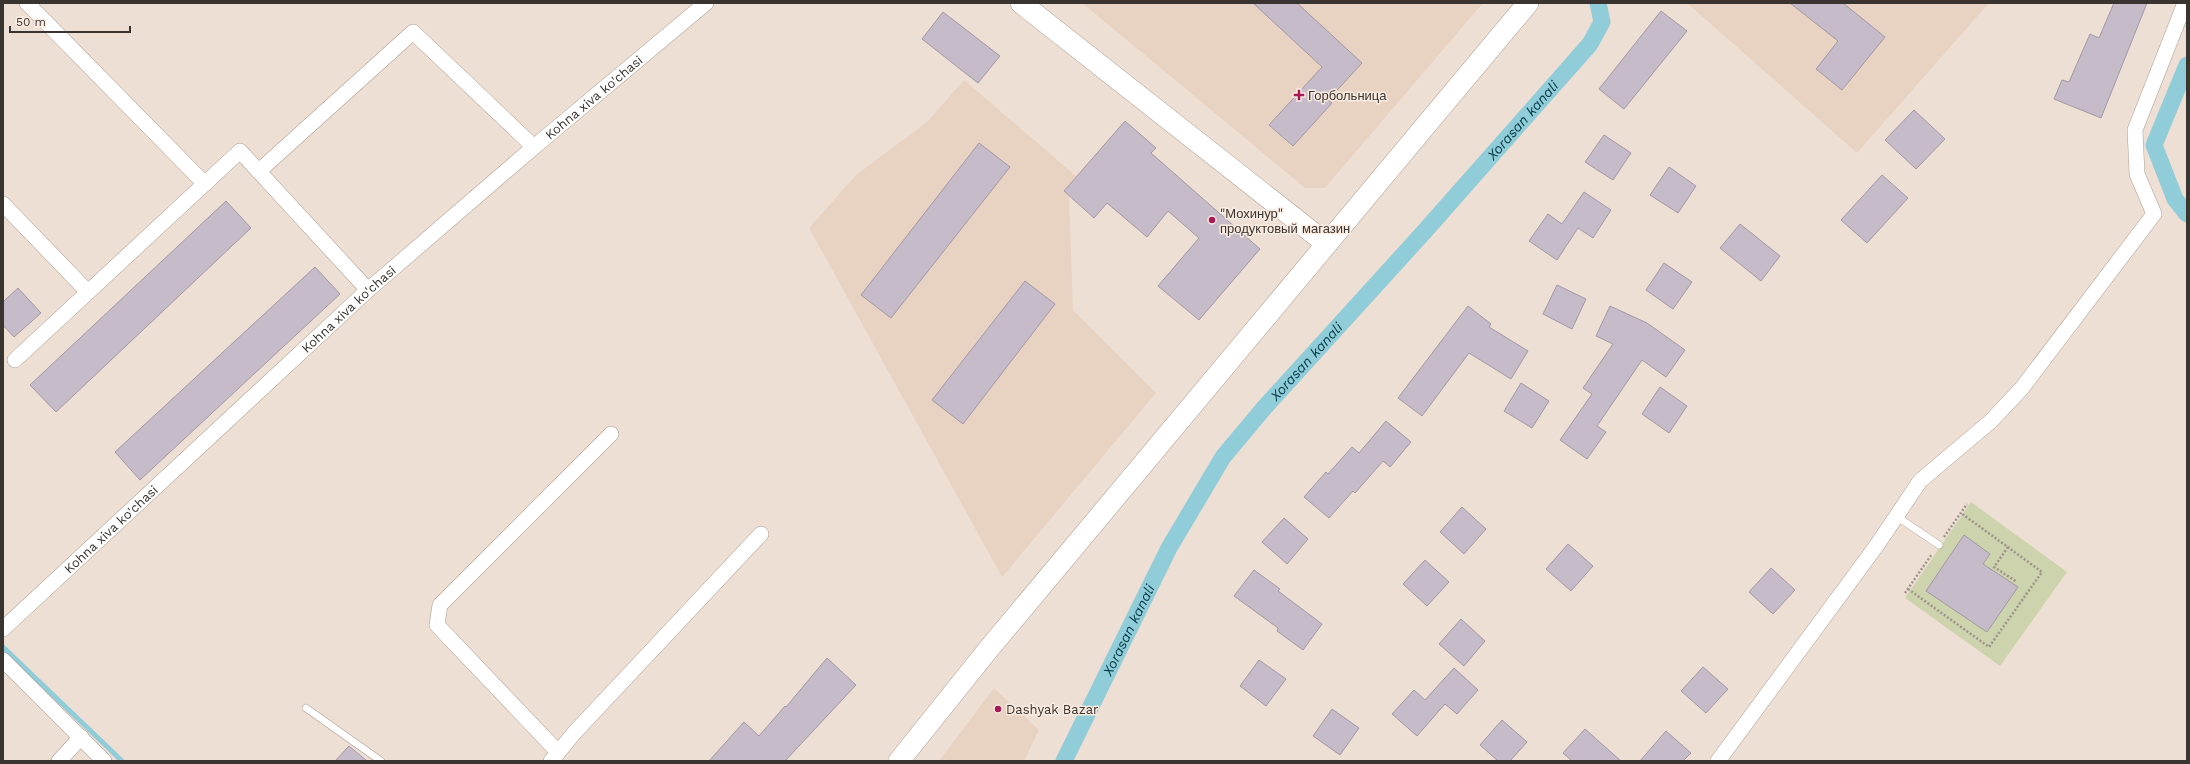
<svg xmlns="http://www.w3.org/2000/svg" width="2190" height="764" viewBox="0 0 2190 764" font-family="'Work Sans',sans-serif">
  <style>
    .built { fill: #e8d3c3 }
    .green { fill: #cdd3ac }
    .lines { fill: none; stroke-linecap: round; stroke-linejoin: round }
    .stream { stroke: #91ccd9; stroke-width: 5 }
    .canal { stroke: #91ccd9; stroke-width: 17 }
    .building { fill: #c6bbc9; stroke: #a298a5 }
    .service-casing { stroke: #ac9e93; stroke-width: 8 }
    .minor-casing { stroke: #ac9e93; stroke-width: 16 }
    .secondary-casing { stroke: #ac9e93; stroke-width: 22 }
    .path { stroke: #9e938b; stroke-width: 2.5; stroke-dasharray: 2 2; stroke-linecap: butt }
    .service { stroke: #fff; stroke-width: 7 }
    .minor { stroke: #fff; stroke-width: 15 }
    .secondary { stroke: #fff; stroke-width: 21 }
    .poi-dot { fill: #a71856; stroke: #fbece1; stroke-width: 1.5 }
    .labels { text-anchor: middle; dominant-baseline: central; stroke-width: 3; stroke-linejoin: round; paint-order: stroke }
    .poi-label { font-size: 13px; fill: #39342f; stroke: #fbece1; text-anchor: start }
    .street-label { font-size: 13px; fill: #39342f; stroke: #fbece1 }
    .water-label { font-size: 14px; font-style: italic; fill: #003943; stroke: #fbece1 }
  </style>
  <rect width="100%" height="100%" fill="#eedfd4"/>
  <g class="built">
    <polygon points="1082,3 1483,3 1325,188 1305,188"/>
    <polygon points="1687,3 1989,3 1857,153"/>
    <polygon points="964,80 1076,176 1064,191 1069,196 1073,310 1156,393 1002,577 809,228 856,175 927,122"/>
    <polygon points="994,688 1039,730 1024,761 939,761"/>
  </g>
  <polygon class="green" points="1971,502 2067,572 2000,666 1905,598"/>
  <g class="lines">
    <polyline class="stream" points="3,647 122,761"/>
    <g class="canal">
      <polyline points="2187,65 2154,145 2175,199 2187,214"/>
      <path id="s1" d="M1064 761 1169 548 1223 457 1264 408 1424 232 1590 44 1602 22 1598 3"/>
    </g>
  </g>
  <g class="building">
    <polygon points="1253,3 1297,3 1362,63 1328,100 1332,103 1293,146 1269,125 1322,67"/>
    <polygon points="1790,3 1843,3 1885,37 1842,90 1816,69 1838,41"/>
    <polygon points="2114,3 2147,3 2101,118 2054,99 2062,80 2069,82 2090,34 2099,38"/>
    <polygon points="1661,11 1687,31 1624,109 1599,89"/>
    <polygon points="943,12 1000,56 978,83 922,39"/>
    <polygon points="1914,110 1945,139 1916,169 1885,140"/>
    <polygon points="1125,121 1156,148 1151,153 1260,249 1199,320 1158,286 1199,238 1168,211 1147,237 1107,203 1094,218 1064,191"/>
    <polygon points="1604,135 1631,153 1613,180 1585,162"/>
    <polygon points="979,143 1010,167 891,318 861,295"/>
    <polygon points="1669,167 1696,186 1678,213 1650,195"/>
    <polygon points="1882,175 1908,198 1867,243 1841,220"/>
    <polygon points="1584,192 1611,210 1593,238 1578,228 1557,260 1529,241 1548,214 1562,224"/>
    <polygon points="226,201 251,228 56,412 30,385"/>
    <polygon points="1740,224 1780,256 1761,281 1720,248"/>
    <polygon points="1664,263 1692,282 1673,309 1646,290"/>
    <polygon points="315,267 340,294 140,480 115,452"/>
    <polygon points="1025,281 1055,304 963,424 932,400"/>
    <polygon points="1557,285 1586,299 1572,329 1543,314"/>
    <polygon points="18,288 41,313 14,337 3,325 3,302"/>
    <polygon points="1468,306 1491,324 1489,327 1528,351 1511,379 1469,353 1422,416 1398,398"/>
    <polygon points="1610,306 1647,323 1685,350 1666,377 1642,360 1597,426 1606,432 1587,459 1560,440 1592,394 1583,388 1613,344 1596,336"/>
    <polygon points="1521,383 1549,401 1532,428 1504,411"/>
    <polygon points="1660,387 1687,406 1669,433 1642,414"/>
    <polygon points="1386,421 1411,442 1390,467 1383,461 1355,493 1353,491 1329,518 1304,497 1326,472 1328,474 1352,447 1359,453"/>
    <polygon points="1462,507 1486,529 1464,554 1440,532"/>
    <polygon points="1284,518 1308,539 1287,564 1262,542"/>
    <polygon points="1964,535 1990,554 1983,564 2018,587 1987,632 1926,591"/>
    <polygon points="1568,544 1593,566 1571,591 1546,569"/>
    <polygon points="1425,560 1449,582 1427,606 1403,584"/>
    <polygon points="1771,568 1795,590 1773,614 1749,592"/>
    <polygon points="1254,570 1280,589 1278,591 1322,624 1303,650 1277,631 1278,628 1234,596"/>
    <polygon points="1461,619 1485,641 1464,666 1439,644"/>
    <polygon points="827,658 856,685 785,761 709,761 744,722 759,736 785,706 786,707"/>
    <polygon points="1259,660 1286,679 1266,706 1240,686"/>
    <polygon points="1703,667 1728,689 1706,713 1681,691"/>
    <polygon points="1454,668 1478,690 1457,714 1445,704 1417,736 1392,714 1414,690 1425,700"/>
    <polygon points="1332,709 1359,728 1340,755 1313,736"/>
    <polygon points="1502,720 1527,742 1510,761 1498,761 1480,745"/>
    <polygon points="1585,729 1621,761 1572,761 1563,753"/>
    <polygon points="1666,731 1691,753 1683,761 1640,761"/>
    <polygon points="349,746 367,761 335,761"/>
  </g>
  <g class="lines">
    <g class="service-casing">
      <g id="service">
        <polyline points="1896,516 1939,545"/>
        <polyline points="306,708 381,761"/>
      </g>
    </g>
    <g class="minor-casing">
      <g id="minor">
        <polyline points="27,3 205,184"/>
        <polyline points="259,171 413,32 534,147"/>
        <polyline points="3,204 88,292"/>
        <polyline points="15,360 240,151 368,290"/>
        <path id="s2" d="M3 629 368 290 534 147 706 3"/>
        <polyline points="3,660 104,761"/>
        <polyline points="558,752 437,625 440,605 611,434"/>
        <polyline points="59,761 81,737"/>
        <polyline points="551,761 575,732 761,534"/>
        <polyline points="1718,761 1877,545 1920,481 1991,421 2022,388 2154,214 2137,174 2135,130 2185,3"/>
      </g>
    </g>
    <g class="secondary-casing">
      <g id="secondary">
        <polyline points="1021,3 1327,244"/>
        <polyline points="899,761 987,651 1528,3"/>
      </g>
    </g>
    <g class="path">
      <polyline points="1944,537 1967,504"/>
      <polyline points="2008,547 1994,567 2017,582"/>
      <polyline points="1908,589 1989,647 2042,572 1961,513"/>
      <polyline points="1905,593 1932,554"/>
    </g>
    <use href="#service" class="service"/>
    <use href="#minor" class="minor"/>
    <use href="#secondary" class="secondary"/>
  </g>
  <g class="poi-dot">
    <path d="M1297 89h4v4h4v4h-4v4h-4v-4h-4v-4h4z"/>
    <circle cx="1212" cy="220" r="4"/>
    <circle cx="998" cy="709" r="4"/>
  </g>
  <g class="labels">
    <g class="poi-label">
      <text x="1308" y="95">Горбольница</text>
      <text x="1220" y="213">"Мохинур"<tspan x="1220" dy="15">продуктовый магазин</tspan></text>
      <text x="1006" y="709">Dashyak Bazar</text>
    </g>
    <g class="street-label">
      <text stroke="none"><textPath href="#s2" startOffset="795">Kohna xiva ko'chasi</textPath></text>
      <text stroke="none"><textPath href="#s2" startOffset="471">Kohna xiva ko'chasi</textPath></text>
      <text stroke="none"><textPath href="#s2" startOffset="147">Kohna xiva ko'chasi</textPath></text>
    </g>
    <g class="water-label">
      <text stroke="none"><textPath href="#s1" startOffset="794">Xorasan kanali</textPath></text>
      <text stroke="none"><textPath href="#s1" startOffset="470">Xorasan kanali</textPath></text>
      <text stroke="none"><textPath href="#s1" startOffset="146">Xorasan kanali</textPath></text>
    </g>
  </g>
  <rect width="2190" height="764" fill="none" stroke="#39342f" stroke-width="8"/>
  <path d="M10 26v6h120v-6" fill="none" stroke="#39342f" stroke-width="2"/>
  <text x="16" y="26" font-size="12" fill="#39342f" stroke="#fbece1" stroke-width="3" paint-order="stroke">50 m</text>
</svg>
